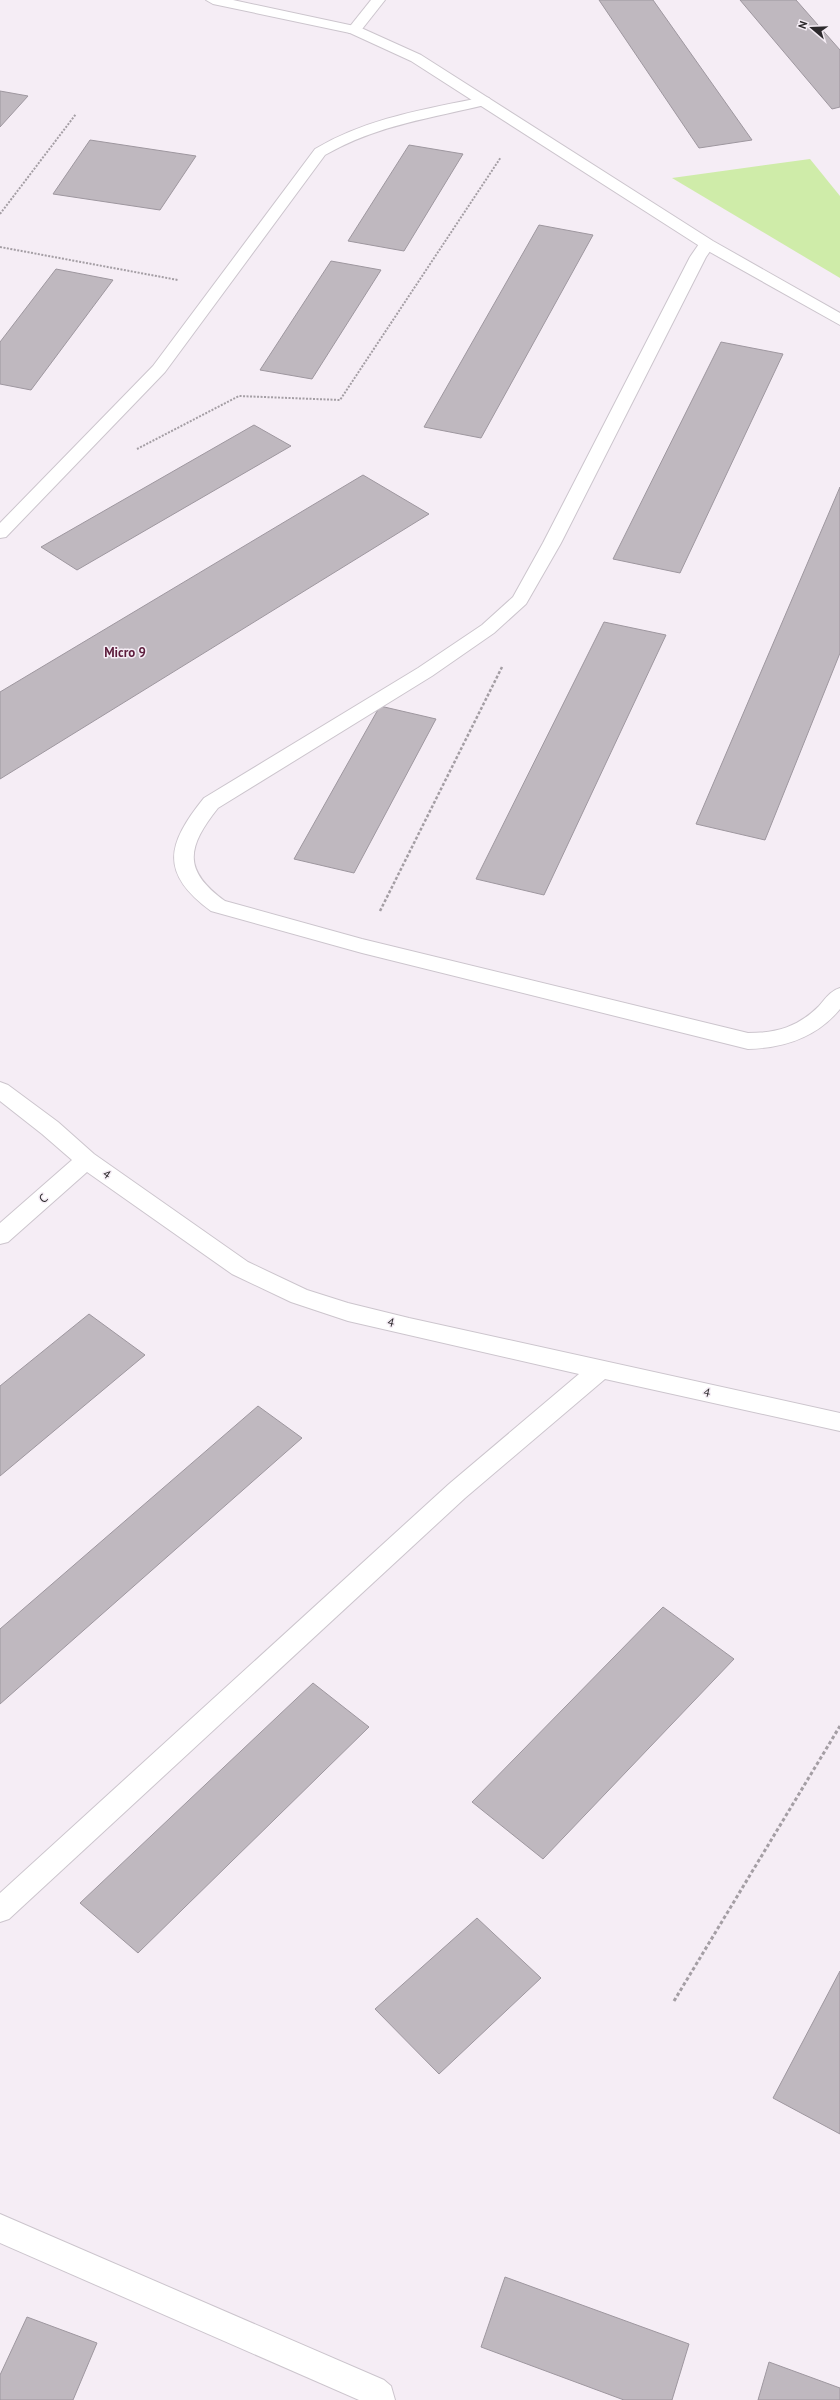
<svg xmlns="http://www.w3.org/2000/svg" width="840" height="2400" viewBox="0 0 840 2400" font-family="'PT Sans',sans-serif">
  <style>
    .green { fill: #cfeca9 }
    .building { fill: #bfb8bf; stroke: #9e979f }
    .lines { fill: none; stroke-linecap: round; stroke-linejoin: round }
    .street-casing { stroke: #ccc5cd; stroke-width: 2 }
    .secondary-casing { stroke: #ccc5cd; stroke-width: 2 }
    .path-far2 { stroke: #a49ea4; stroke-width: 2; stroke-dasharray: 2 1.5; stroke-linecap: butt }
    .path-far1 { stroke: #a49ea4; stroke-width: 2.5; stroke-dasharray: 3 2; stroke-linecap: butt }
    .path { stroke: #a49ea4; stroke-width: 3; stroke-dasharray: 3.5 2.5; stroke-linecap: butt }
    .street { fill: #fff; fill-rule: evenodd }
    .secondary { fill: #fff; fill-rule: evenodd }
    .labels { text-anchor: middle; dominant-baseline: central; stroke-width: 3; stroke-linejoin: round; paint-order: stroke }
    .street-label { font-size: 12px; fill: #2c292c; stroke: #f5edf5 }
    .neighbourhood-label { font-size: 13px; font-weight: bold; fill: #5c1c3b; stroke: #f5edf5 }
  </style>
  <rect width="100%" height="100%" fill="#f5edf5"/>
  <polygon class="green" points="810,159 840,196 840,278 672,178"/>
  <g class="building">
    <polygon points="599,0 653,0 752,140 699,148"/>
    <polygon points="740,0 796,0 840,50 840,107 832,109"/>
    <polygon points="0,91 28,96 0,127"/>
    <polygon points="90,140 196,156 160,210 53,194"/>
    <polygon points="409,145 463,154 404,251 348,241"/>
    <polygon points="539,225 593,235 481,438 424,427"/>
    <polygon points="331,261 381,270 312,379 260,370"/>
    <polygon points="56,269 113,280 31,390 0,384 0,342"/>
    <polygon points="721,342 783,354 680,573 613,559"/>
    <polygon points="254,425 291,446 77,570 41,547"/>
    <polygon points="363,475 429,514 0,779 0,692"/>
    <polygon points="840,487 840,653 765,840 696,824"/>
    <polygon points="604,622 666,635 544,895 476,879"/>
    <polygon points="380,706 436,719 354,873 294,859"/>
    <polygon points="89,1314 145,1355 0,1476 0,1386"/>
    <polygon points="258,1406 302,1438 0,1704 0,1629"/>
    <polygon points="663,1607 734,1659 543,1859 472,1802"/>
    <polygon points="313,1683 369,1727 138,1953 80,1903"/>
    <polygon points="477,1918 541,1978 439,2074 375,2009"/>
    <polygon points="840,1971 840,2134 773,2098"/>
    <polygon points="505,2277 689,2344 672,2400 624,2400 481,2347"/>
    <polygon points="27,2317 97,2343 73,2400 0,2400 0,2375"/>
    <polygon points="769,2362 840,2388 840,2400 758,2400"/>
  </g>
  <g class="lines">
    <g class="street-casing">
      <g id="street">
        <polygon points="371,0 385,0 359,33 349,33 347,30"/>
        <path d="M484 97 489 98 491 101 489 104C432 118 377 125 325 155L165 372 6 537 0 538V523L153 366 315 149C367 118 426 109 484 97Z"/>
        <path d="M707 239 715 244 706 257 561 543 526 604 494 633 432 676 218 808C187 847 182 870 225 901L362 939 748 1033C777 1033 798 1027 819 1006 826 998 830 991 840 988V1009C816 1038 784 1048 748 1049L362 953 211 911C159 873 167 844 204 798L418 668 482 625 513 597 543 543 690 257 701 241Z"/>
        <polygon points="0,1082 8,1085 58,1122 94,1154 248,1262 307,1290 348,1303 409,1318 840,1413 840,1431 605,1379 465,1498 9,1919 0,1922 0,1893 449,1484 579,1374 348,1321 291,1302 232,1274 87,1172 8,1242 0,1244 0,1223 72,1160 42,1134 0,1101"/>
        <polygon points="0,2214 384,2380 391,2386 395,2400 359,2400 0,2243"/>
      </g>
    </g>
    <g class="secondary-casing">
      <polygon id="secondary" points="206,0 233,0 359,27 421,55 713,241 840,313 840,325 701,247 411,61 350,33 213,4"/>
    </g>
    <g class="path-far2">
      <polyline points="0,214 76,114"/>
      <polyline points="0,247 178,280"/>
      <polyline points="137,449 239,396 340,400 501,157"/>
    </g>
    <polyline class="path-far1" points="380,911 502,667"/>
    <polyline class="path" points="674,2001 840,1726"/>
    <use href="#street" class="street"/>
    <use href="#secondary" class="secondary"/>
  </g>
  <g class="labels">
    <g class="street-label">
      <text transform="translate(107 1174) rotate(35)">4</text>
      <text transform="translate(43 1198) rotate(-42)">C</text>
      <text transform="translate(391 1322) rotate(14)">4</text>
      <text transform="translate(707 1392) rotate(13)">4</text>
    </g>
    <g class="neighbourhood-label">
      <text x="125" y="652">Micro 9</text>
    </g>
  </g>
  <g transform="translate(812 28) rotate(289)" stroke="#f5edf5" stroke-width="3" paint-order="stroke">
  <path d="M0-3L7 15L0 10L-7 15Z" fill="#2c292c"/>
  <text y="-6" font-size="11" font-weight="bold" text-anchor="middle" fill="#2c292c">N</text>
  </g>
</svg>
